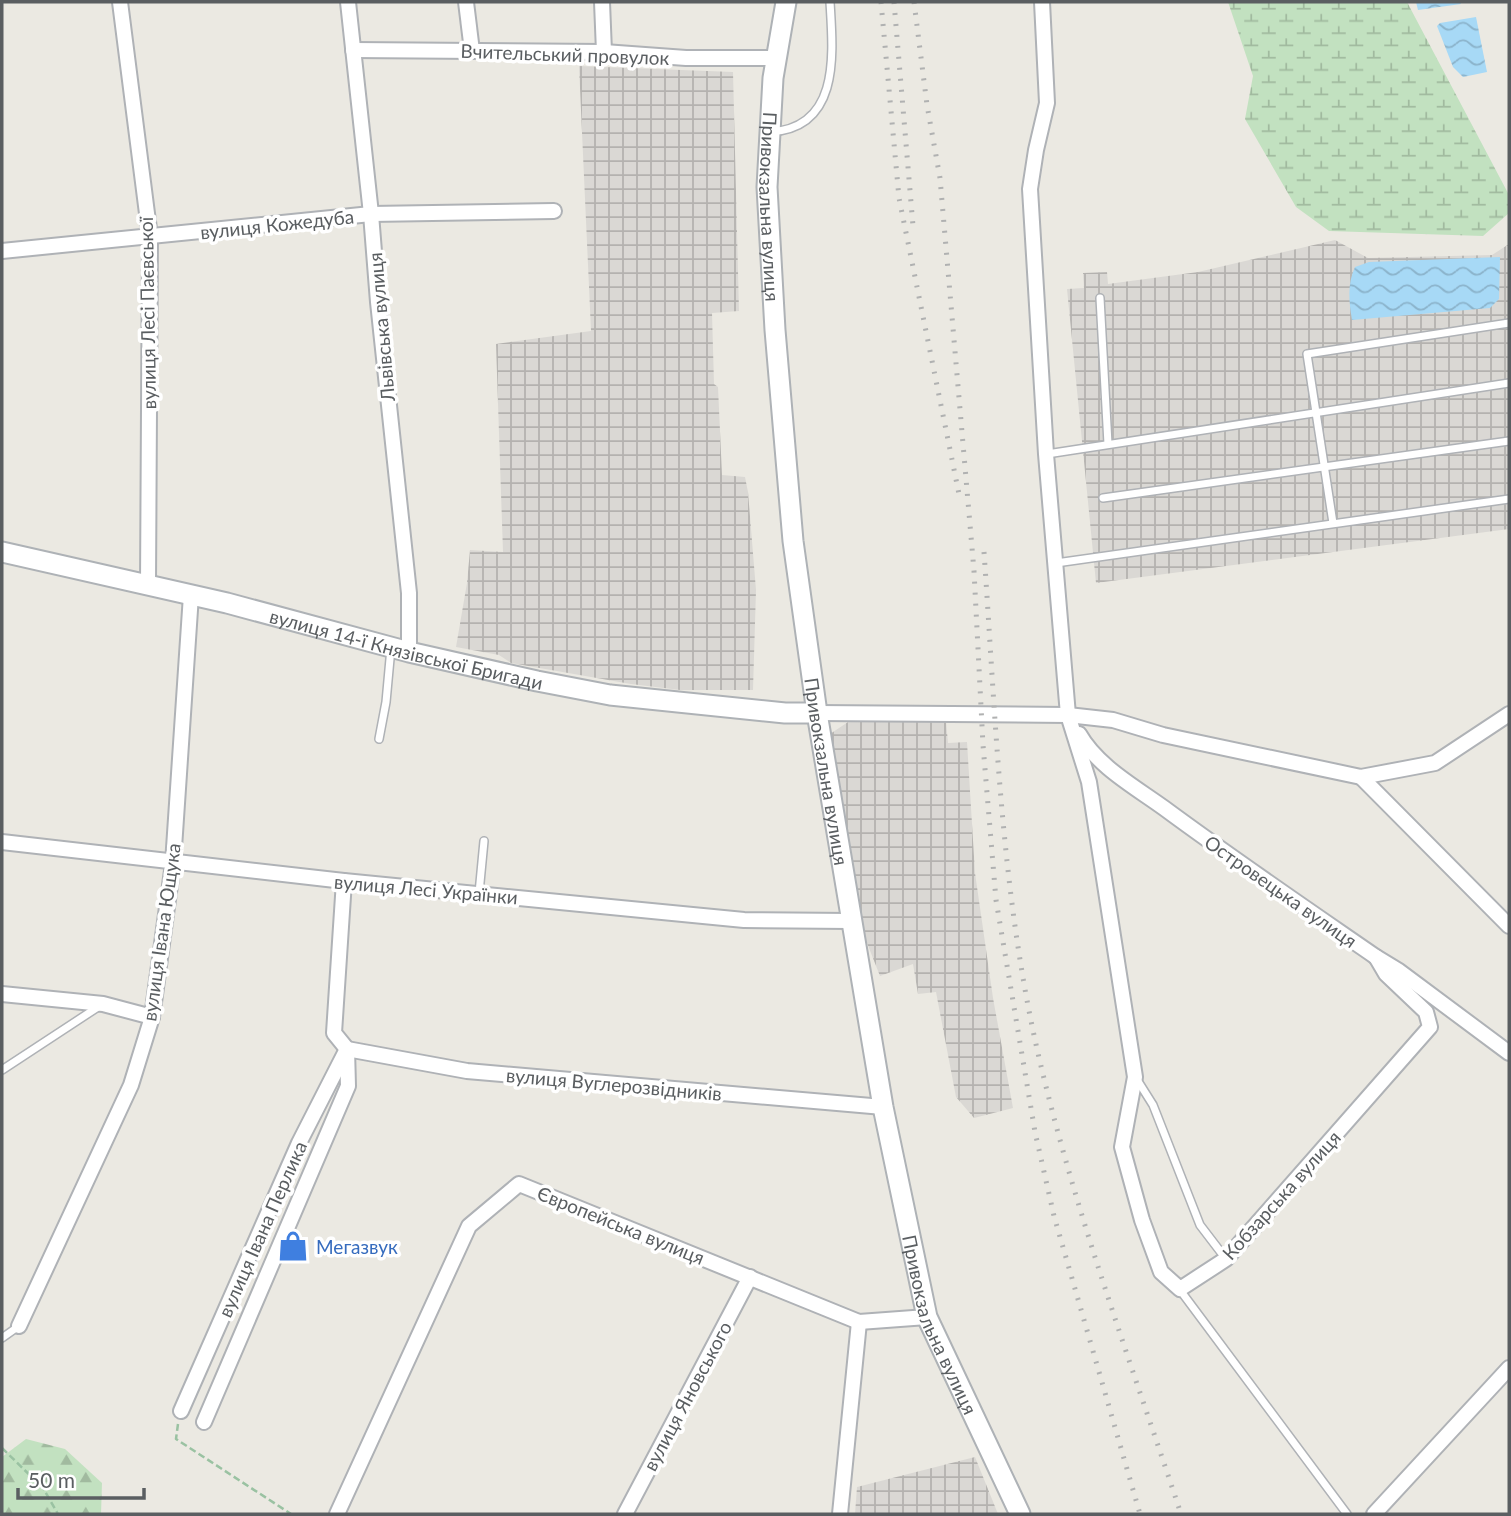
<svg xmlns="http://www.w3.org/2000/svg" width="1511" height="1516" viewBox="0 0 1511 1516" font-family="Lato,sans-serif">
  <style>
    .industrial { fill: url(#industrial-grid) }
    .forest { fill: url(#forest-firs) }
    .wetland { fill: url(#wetland-marsh) }
    .water { fill: url(#water-waves) }
    .lines { fill: none; stroke-linecap: round; stroke-linejoin: round }
    .lane-casing { stroke: #afb2b6; stroke-width: 10 }
    .street-casing { stroke: #afb2b6; stroke-width: 18 }
    .secondary-casing { stroke: #aeb2b6; stroke-width: 23 }
    .path { stroke: #9ac2a2; stroke-width: 2.5; stroke-dasharray: 7 3.5; stroke-linecap: butt }
    .lane { stroke: #fff; stroke-width: 7 }
    .street { stroke: #fff; stroke-width: 14 }
    .secondary { stroke: #fff; stroke-width: 19 }
    .rail { stroke: #b0b1b1; stroke-width: 5; stroke-dasharray: 2 9; stroke-linecap: butt }
    .labels { text-anchor: middle; dominant-baseline: central; stroke-width: 7; stroke-linejoin: round; paint-order: stroke }
    .street-label { font-size: 19px; fill: #5a5e61; stroke: #fff }
    .shop-label { font-size: 19px; fill: #366cbe; stroke: #fff; text-anchor: start }
  </style>
  <defs>
    <pattern id="industrial-grid" width="8" height="8" patternUnits="userSpaceOnUse" patternTransform="scale(1.75)"><rect width="8" height="8" fill="#dad8d4"/><path d="M0 4h8M4 0v8" fill="none" stroke="#b4b2af"/></pattern>
    <pattern id="forest-firs" width="22" height="20" patternUnits="userSpaceOnUse" patternTransform="scale(1.75)"><rect width="22" height="20" fill="#c2e1c0"/><path d="M5 1l3.5 6h-7zM16 11l3.5 6h-7z" fill="#a1ba9f"/></pattern>
    <pattern id="wetland-marsh" width="20" height="14" patternUnits="userSpaceOnUse" patternTransform="scale(1.75)"><rect width="20" height="14" fill="#c2e1c0"/><path d="M1 5h8M5 5V1M11 12h8M15 12V8" fill="none" stroke="#a1ba9f"/></pattern>
    <pattern id="water-waves" width="16" height="10" patternUnits="userSpaceOnUse" patternTransform="scale(1.75)"><rect width="16" height="10" fill="#a7d9f6"/><path d="M0 5q4-4 8 0t8 0" fill="none" stroke="#8bb3cb"/></pattern>
  </defs>
  <rect width="100%" height="100%" fill="#ebe9e2"/>
  <g class="industrial">
    <polygon points="579,66 733,72 739,311 712,313 714,384 718,387 722,475 745,477 748,492 756,590 753,690 680,690 631,684 511,663 499,655 456,647 467,583 470,550 503,552 496,344 591,331"/>
    <polygon points="1335,240 1368,258 1492,255 1509,244 1509,529 1096,583 1067,289 1084,288 1083,273 1107,272 1108,284 1198,272"/>
    <polygon points="946,721 948,743 967,742 975,873 993,998 1013,1108 974,1118 956,1097 936,992 918,994 913,964 880,976 858,920 827,736 848,722"/>
    <polygon points="975,1457 998,1514 855,1514 857,1487"/>
  </g>
  <polygon class="forest" points="26,1439 65,1449 102,1483 101,1514 2,1514 2,1457"/>
  <polygon class="wetland" points="1228,2 1407,2 1509,195 1509,213 1483,236 1329,231 1296,207 1245,119 1253,76"/>
  <g class="water">
    <polygon points="1416,2 1460,2 1461,4 1418,10"/>
    <polygon points="1476,17 1487,72 1463,77 1453,67 1437,26 1440,23"/>
    <path d="M1500 257 1499 299 1490 308 1352 320C1349 302 1347 284 1355 267L1369 262Z"/>
  </g>
  <g class="lines">
    <g class="lane-casing">
      <g id="lane">
        <path d="M770 132C841 128 833 53 830 2"/>
        <polyline points="1100,298 1108,444"/>
        <polyline points="1047,454 1509,383"/>
        <polyline points="1103,498 1509,441"/>
        <polyline points="1333,523 1307,354 1509,323"/>
        <polyline points="1056,563 1509,499"/>
        <polyline points="379,739 386,702 391,648"/>
        <polyline points="479,893 484,841"/>
        <polyline points="2,1070 101,1005"/>
        <polyline points="1136,1078 1153,1105 1200,1225 1226,1259"/>
        <polyline points="1180,1290 1347,1514"/>
        <polyline points="2,1338 19,1326"/>
      </g>
    </g>
    <g class="street-casing">
      <g id="street">
        <polyline points="120,2 150,237 148,584"/>
        <polyline points="348,2 371,214 378,302 409,593 409,652"/>
        <polyline points="466,2 472,51"/>
        <polyline points="602,2 604,52"/>
        <polyline points="1042,2 1047,103 1036,150 1030,189 1046,454 1068,715 1089,782 1135,1077 1122,1147 1142,1220 1161,1272 1180,1289 1226,1259 1430,1027 1426,1012 1386,974 1376,957"/>
        <polyline points="353,50 604,52 686,58 777,58"/>
        <polyline points="2,251 371,214 554,211"/>
        <polyline points="817,713 1068,715 1113,720 1163,735 1361,777 1435,763 1509,714"/>
        <path d="M1079 734C1097 766 1135 787 1164 808 1233 859 1305 908 1376 957L1399 971 1509 1053"/>
        <polyline points="1361,777 1509,926"/>
        <polyline points="2,842 344,881 744,920 851,921"/>
        <polyline points="2,994 103,1004 152,1017"/>
        <polyline points="19,1326 131,1085 152,1017 173,863 191,595"/>
        <polyline points="181,1411 299,1143 347,1049 467,1071 883,1107"/>
        <polyline points="204,1422 348,1086 347,1049 334,1033 344,881"/>
        <polyline points="337,1514 469,1226 519,1184 859,1322 927,1317"/>
        <polyline points="625,1514 750,1277"/>
        <polyline points="840,1514 859,1322"/>
        <polyline points="1374,1514 1509,1368"/>
      </g>
    </g>
    <g class="secondary-casing">
      <g id="secondary">
        <path id="s1" d="M786 2 773 78 767 187 775 330 793 541 817 713 883 1107 927 1317 1020 1514"/>
        <path id="s2" d="M2 552 227 603 409 652 537 681 610 695 785 713H817"/>
      </g>
    </g>
    <g class="path">
      <polyline points="178,1424 176,1439 291,1514"/>
      <polyline points="2,1448 43,1488 58,1514"/>
    </g>
    <use href="#lane" class="lane"/>
    <use href="#street" class="street"/>
    <use href="#secondary" class="secondary"/>
    <g class="rail">
      <polyline points="881,2 899,198 960,499"/>
      <polyline points="894,2 913,226"/>
      <polyline points="914,2 927,105 940,178 974,571 983,745 996,900 1035,1132 1054,1216 1140,1514"/>
      <path d="M984 552C996 721 1001 900 1041 1066 1077 1218 1132 1366 1181 1514"/>
    </g>
  </g>
  <defs>
    <g id="shop-bare" transform="scale(2.415)"><path d="M-5-2.5h2.3a2.7 3.5 0 0 1 5.4 0H5L5.5 6h-11ZM-1.5-2.5h3a1.5 2.3 0 0 0-3 0Z" fill="#3f7fe0" stroke="#fff" stroke-width="2.5" paint-order="stroke"/></g>
  </defs>
  <g fill-rule="evenodd">
    <use href="#shop-bare" x="293" y="1246"/>
  </g>
  <g class="labels">
    <g class="street-label">
      <text transform="translate(565 54) rotate(2)">Вчительський провулок</text>
      <text stroke="none"><textPath href="#s1" startOffset="206">Привокзальна вулиця</textPath></text>
      <text transform="translate(277 224) rotate(-6)">вулиця Кожедуба</text>
      <text transform="translate(147 313) rotate(-91)">вулиця Лесі Паєвської</text>
      <text transform="translate(381 327) rotate(-95)">Львівська вулиця</text>
      <text stroke="none"><textPath href="#s2" startOffset="416">вулиця 14-ї Князівської Бригади</textPath></text>
      <text stroke="none"><textPath href="#s1" startOffset="774">Привокзальна вулиця</textPath></text>
      <text transform="translate(426 889) rotate(5)">вулиця Лесі Українки</text>
      <text transform="translate(1281 891) rotate(35)">Островецька вулиця</text>
      <text transform="translate(161 932) rotate(-82)">вулиця Івана Ющука</text>
      <text transform="translate(614 1084) rotate(5)">вулиця Вуглерозвідників</text>
      <text transform="translate(1281 1195) rotate(-48)">Кобзарська вулиця</text>
      <text transform="translate(621 1225) rotate(22)">Європейська вулиця</text>
      <text transform="translate(262 1229) rotate(-66)">вулиця Івана Перлика</text>
      <text stroke="none"><textPath href="#s1" startOffset="1340">Привокзальна вулиця</textPath></text>
      <text transform="translate(687 1396) rotate(-62)">вулиця Яновського</text>
    </g>
    <g class="shop-label">
      <text x="316" y="1246">Мегазвук</text>
    </g>
  </g>
  <rect width="1511" height="1516" fill="none" stroke="#5a5e61" stroke-width="7"/>
  <path d="M18 1488v10h126v-10" fill="none" stroke="#5a5e61" stroke-width="3.5"/>
  <text x="28" y="1488" font-size="21" fill="#5a5e61" stroke="#ffffff" stroke-width="5" paint-order="stroke">50 m</text>
</svg>
